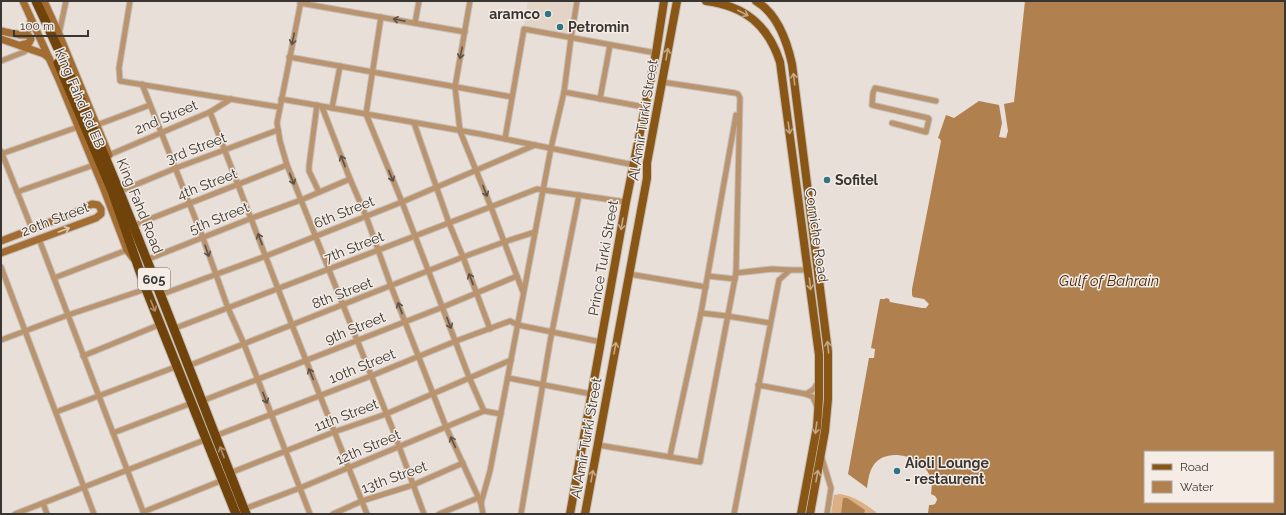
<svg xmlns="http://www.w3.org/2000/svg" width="1286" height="515" viewBox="0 0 1286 515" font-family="Raleway,sans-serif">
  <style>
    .built { fill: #e2d4c7 }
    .green { fill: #dcb084 }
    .water { fill: #b0804e; fill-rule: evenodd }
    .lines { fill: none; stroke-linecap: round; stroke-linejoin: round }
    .street-casing { stroke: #c4bdb7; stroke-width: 7 }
    .secondary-casing { stroke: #c4bdb7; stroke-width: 9 }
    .primary-casing { stroke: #c4bdb7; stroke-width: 10 }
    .highway-casing { stroke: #c4bdb7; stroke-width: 11 }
    .street { stroke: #b9946f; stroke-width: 5 }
    .secondary { stroke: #a36d32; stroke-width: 7 }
    .primary { stroke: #895615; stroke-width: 8 }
    .highway { stroke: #6f430a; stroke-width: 9 }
    .oneway { stroke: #c4a887 }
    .oneway2 { stroke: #5f5244 }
    .oneway3 { stroke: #dcc6af }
    .oneway4 { stroke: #ab8f6d }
    .poi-dot { fill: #317585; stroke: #f4ece5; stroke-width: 1.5 }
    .labels { text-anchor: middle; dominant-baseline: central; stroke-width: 3; stroke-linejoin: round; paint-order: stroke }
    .shield { fill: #f4ece5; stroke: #706c68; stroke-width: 1 }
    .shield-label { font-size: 13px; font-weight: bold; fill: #383532 }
    .poi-label { font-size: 14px; font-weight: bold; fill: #383532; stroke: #f4ece5; text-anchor: start }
    .street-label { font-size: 14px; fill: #383532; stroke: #f4ece5 }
    .water-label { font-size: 15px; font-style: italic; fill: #3f2912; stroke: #f4ece5 }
  </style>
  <rect width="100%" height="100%" fill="#e7dfd8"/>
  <polygon class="built" points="528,1 573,1 568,35 524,27"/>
  <path class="green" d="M840 494C854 496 865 504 876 512V514H831L834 495Z"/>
  <g class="water">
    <path d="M1025 1H1285V514H928L929 505C935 505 936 504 937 499L935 496 931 494C932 488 932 482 930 476 922 456 886 446 873 466 869 472 868 481 867 488L848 474 869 358H874L875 349 871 348 880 299H885L886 298 889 299 890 302 922 308H926L929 304 924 299 913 297 912 295V289L941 141 940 139 938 138 946 115 954 118 979 101 999 105 1002 123 999 137 1006 138 1008 131 1004 104 1014 102ZM1145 452H1273V502H1145Z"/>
    <polygon points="843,498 847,498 865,510 864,514 841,514"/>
  </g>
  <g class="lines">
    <g class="street-casing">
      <g id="street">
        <polyline points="130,1 119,68 120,81 279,107"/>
        <polyline points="301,1 277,123 280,141 287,165 393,430 424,514"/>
        <polyline points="470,1 455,87 460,131 491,207 523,292"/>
        <polyline points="300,3 465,32"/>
        <polyline points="381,17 366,114 402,202 469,377 484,411"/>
        <polyline points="415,23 419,1"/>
        <polyline points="59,34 66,1"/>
        <polyline points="289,57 512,97"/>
        <polyline points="1,61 24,52 29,48"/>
        <polyline points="142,84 203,238 228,308 244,344 310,514"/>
        <polyline points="564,92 644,107"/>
        <polyline points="281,99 480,134 634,165"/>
        <polyline points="600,99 610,45"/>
        <polyline points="317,105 309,166 309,171 319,192"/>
        <polyline points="322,107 350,179 366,216 391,286 446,427 481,503"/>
        <polyline points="332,108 340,66"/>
        <polyline points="210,112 292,325 367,514"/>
        <polyline points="414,123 449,223 463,257 490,329"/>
        <polyline points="892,123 926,132 929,119 928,118 872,105 873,93 875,88 936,101"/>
        <polyline points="97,125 150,105"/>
        <polyline points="505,139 524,29 656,53"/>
        <polyline points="1,151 32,229"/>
        <polyline points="1,154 78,127"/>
        <polyline points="109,155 210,112 231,99"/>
        <polyline points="123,190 176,168 278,130"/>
        <polyline points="17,192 94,165"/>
        <polyline points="137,224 287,165"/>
        <polyline points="39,239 144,514"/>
        <polyline points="146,260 252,218 301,200 350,179"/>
        <polyline points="1,267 94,514"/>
        <polyline points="736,273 772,269 790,270"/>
        <polyline points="629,274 706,287"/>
        <polyline points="708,276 735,279"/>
        <polyline points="54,278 127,250"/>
        <polyline points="160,295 266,256 402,202 535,145"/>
        <polyline points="701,313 727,316 770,323"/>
        <polyline points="173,329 537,189 626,202"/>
        <polyline points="1,340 68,315 146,289"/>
        <polyline points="83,356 161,324"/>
        <polyline points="188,366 463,257 504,242 535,232"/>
        <polyline points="508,378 591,394"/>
        <polyline points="758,385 806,394 813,397 817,407"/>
        <polyline points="806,394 814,389 818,382"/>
        <polyline points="202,401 443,307 517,276"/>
        <polyline points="56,412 178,366"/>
        <polyline points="113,433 192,403"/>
        <polyline points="215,436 371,376 456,341 510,321 518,325 601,342"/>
        <polyline points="598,445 700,462 736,273 740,98 738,94 735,93 662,82"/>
        <polyline points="821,455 831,488 827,514"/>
        <polyline points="670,456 701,313 736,115"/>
        <polyline points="230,473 334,432 386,414 511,360"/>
        <polyline points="43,503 47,514"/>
        <polyline points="244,509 300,488 484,411 501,414"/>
        <polyline points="143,512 223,480"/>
        <polyline points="15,514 207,439"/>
        <polyline points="333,514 362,501 413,485 463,463"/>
        <polyline points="439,514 478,498"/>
        <polyline points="483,514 481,503 490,471 551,148 564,92 571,38 577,1"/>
        <polyline points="521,514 550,342 579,195"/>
        <polyline points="734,514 779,280 790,270 809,270"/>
      </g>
    </g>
    <g class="secondary-casing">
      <g id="secondary">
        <polyline points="23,1 59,80 103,187 127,250 133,258"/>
        <polyline points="44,1 59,34 109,155"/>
        <path d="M1 31C15 34 28 40 31 21"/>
        <polyline points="20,35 28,35 31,39 29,43 21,45"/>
        <polyline points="1,39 44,54 49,58"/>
        <polyline points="1,241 81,210 92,204 98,205 101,209 101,214 96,218 1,253"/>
      </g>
    </g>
    <g class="primary-casing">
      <g id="primary">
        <path d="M706 1C745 6 768 25 780 62L819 355V398L817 427 801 514"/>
        <path d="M756 1C778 14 787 41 792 64L828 352V399L825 431 810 514"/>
        <polyline points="570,514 626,202 656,53 664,1"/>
        <polyline points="585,514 647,178 647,163 677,1"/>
      </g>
    </g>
    <g class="highway-casing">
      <g id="highway">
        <path d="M36 1C115 168 178 342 246 514"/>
        <polyline points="58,63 112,191 146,289 236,514"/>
      </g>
    </g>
    <use href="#street" class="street"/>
    <use href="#secondary" class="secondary"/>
    <use href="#primary" class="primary"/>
    <use href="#highway" class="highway"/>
  </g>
  <defs><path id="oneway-shaft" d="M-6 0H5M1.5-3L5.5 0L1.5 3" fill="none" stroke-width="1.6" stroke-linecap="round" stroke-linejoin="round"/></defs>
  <g class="oneway">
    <use href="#oneway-shaft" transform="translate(743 13) rotate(27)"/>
    <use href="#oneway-shaft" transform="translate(667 54) rotate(-80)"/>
    <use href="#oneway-shaft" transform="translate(794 79) rotate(-97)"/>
    <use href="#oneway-shaft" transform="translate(789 128) rotate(82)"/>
    <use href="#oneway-shaft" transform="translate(622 224) rotate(100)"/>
    <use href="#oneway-shaft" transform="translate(810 284) rotate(83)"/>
    <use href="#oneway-shaft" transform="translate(828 347) rotate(-96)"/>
    <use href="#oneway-shaft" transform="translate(615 348) rotate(-80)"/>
    <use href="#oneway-shaft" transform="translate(816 428) rotate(98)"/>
    <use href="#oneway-shaft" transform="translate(592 476) rotate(-80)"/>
    <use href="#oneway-shaft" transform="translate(817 476) rotate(-80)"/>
  </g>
  <g class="oneway2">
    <use href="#oneway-shaft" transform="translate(399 20) rotate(-169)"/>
    <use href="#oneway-shaft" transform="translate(293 39) rotate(102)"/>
    <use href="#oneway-shaft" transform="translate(461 53) rotate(101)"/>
    <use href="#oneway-shaft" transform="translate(343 161) rotate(-111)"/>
    <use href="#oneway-shaft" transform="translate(391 176) rotate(68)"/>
    <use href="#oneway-shaft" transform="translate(292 179) rotate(68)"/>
    <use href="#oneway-shaft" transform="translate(485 191) rotate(68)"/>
    <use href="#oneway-shaft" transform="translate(260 239) rotate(-111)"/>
    <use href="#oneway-shaft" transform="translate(207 251) rotate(71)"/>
    <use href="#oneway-shaft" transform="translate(471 279) rotate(-111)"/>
    <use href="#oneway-shaft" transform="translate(400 308) rotate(-111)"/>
    <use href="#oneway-shaft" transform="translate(449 323) rotate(69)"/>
    <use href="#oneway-shaft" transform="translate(311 374) rotate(-112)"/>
    <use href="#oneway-shaft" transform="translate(265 398) rotate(69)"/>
    <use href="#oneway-shaft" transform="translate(453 442) rotate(-114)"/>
  </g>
  <use class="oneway3" href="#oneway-shaft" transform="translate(64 230) rotate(-20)"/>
  <g class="oneway4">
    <use href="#oneway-shaft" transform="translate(153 306) rotate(68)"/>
    <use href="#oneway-shaft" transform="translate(222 452) rotate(-111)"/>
  </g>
  <g class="poi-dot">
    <circle cx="548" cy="14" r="4"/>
    <circle cx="560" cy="27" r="4"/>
    <circle cx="827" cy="180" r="4"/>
    <circle cx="897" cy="471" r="4"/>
  </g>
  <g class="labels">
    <rect class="shield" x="138" y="268" width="32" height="22" rx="3"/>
    <g class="shield-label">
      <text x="154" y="279">605</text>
    </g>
    <g class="poi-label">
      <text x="540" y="14" text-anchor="end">aramco</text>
      <text x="568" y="27">Petromin</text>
      <text x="835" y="180">Sofitel</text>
      <text x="905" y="463">Aioli Lounge<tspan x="905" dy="16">- restaurent</tspan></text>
    </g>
    <g class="street-label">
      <text transform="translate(80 98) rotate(67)">King Fahd Rd EB</text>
      <text transform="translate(166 117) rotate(-23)">2nd Street</text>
      <text transform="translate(643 120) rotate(-81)">Al Amir Turki Street</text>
      <text transform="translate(196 148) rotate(-21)">3rd Street</text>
      <text transform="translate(207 184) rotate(-21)">4th Street</text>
      <text transform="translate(140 206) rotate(68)">King Fahd Road</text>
      <text transform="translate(344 212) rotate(-22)">6th Street</text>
      <text transform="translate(219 218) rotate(-22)">5th Street</text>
      <text transform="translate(55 219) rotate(-21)">20th Street</text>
      <text transform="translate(817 235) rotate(82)">Corniche Road</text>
      <text transform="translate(354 247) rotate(-22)">7th Street</text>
      <text transform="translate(603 258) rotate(-80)">Prince Turki Street</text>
      <text transform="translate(342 293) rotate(-21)">8th Street</text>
      <text transform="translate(355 328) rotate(-22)">9th Street</text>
      <text transform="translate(362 366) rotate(-22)">10th Street</text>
      <text transform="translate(346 415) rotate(-21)">11th Street</text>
      <text transform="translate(586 438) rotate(-80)">Al Amir Turki Street</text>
      <text transform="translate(368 447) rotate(-23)">12th Street</text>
      <text transform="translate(394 477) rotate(-20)">13th Street</text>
    </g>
    <g class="water-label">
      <text x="1109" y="281">Gulf of Bahrain</text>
    </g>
  </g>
  <rect width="1286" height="515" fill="none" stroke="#383532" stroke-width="4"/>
  <rect x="1144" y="451" width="130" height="52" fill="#f4ece5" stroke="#a9a39d"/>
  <rect x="1152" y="464" width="20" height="6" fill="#895615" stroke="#a9a39d"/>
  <text x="1180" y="471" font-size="12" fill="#383532">Road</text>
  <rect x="1152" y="481" width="20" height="12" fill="#b0804e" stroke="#a9a39d"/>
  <text x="1180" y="491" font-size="12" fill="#383532">Water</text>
  <path d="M14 30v6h74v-6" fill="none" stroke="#383532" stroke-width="2"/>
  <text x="20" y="30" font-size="12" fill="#383532" stroke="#f4ece5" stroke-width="3" paint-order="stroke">100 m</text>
</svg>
